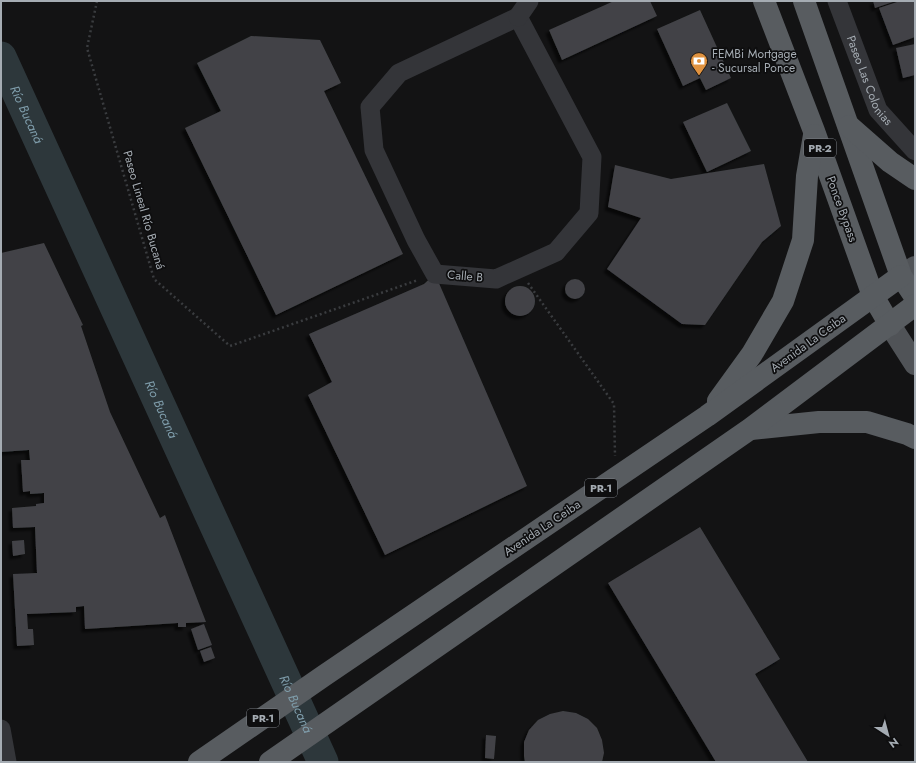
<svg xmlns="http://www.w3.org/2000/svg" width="916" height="763" viewBox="0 0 916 763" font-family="Jost,sans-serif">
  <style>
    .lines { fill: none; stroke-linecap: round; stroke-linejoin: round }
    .river { stroke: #2d373b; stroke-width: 31 }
    .building { fill: #424347; filter: url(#shadow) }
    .path { stroke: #3a3c3f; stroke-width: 2.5; stroke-dasharray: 2 3; stroke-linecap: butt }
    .minor { stroke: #343539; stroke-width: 19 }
    .primary { stroke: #505357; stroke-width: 22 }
    .trunk { stroke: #585c60; stroke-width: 22 }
    .labels { text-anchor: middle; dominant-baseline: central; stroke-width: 3.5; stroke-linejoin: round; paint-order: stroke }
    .shield { fill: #0e0e0f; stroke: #787d82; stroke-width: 1 }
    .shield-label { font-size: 11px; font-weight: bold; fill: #a5acb3 }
    .poi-label { font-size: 12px; fill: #a5acb3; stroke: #0e0e0f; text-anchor: start }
    .street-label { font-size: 12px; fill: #a5acb3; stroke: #0e0e0f }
    .water-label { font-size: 13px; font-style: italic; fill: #7f9dab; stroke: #0e0e0f }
  </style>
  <defs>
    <filter id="shadow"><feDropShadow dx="-3.5" dy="3.5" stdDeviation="1" flood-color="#0009"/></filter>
  </defs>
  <rect width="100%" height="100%" fill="#131314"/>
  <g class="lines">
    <path class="river" id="s1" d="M1 57 323 762"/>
  </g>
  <g class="building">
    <polygon points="614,1 650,1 657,16 562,60 549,30"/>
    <polygon points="873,1 896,1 875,8"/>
    <polygon points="900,1 915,1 915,37 893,45 879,8"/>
    <polygon points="700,10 731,78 706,90 700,78 683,86 657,29"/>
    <polygon points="251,36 320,40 341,83 324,91 403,254 276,315 185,128 221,111 197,63"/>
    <polygon points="915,44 915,75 903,78 896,48"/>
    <polygon points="727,103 751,151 707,172 683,122"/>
    <polygon points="764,164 781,226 762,242 705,325 682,324 607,269 641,218 608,207 615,165 671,179"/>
    <polygon points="44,243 83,325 81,326 110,412 160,518 165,515 206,622 186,623 186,627 178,627 178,623 85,629 84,606 76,607 76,612 27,614 28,629 33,629 34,645 17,646 13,574 37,573 35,527 13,528 12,508 36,506 36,504 44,503 44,493 30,494 30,491 23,492 21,460 30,460 29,450 1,452 1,253"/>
    <polygon points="435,274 527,486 385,555 308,395 332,382 309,334 424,284"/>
    <circle cx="575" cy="289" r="10"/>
    <circle cx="520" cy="301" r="15"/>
    <polygon points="700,527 780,659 755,674 808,762 716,762 608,583"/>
    <polygon points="24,540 25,554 13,556 12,541"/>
    <polygon points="204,624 212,645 198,650 191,629"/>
    <polygon points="211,647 215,658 204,662 200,651"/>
    <polygon points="563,711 576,713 588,719 597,728 602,740 604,753 602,762 525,762 524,756 524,742 529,730 538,720 550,714"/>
    <polygon points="486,735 496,736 494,759 485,758"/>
  </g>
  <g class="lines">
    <g class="path">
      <polyline points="97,1 87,48 154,279 230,346 418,280"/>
      <polyline points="528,283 614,404 615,456"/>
    </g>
    <g class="minor">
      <path id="s2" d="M837 1 878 110 915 151"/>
      <polygon points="518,17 592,157 589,213 556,252 496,279 435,274 416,240 374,150 370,107 399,73"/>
      <polyline points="518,17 529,1"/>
      <polyline points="1,729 7,762"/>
    </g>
    <g class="primary">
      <polyline points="901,276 915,267"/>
      <polyline points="890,325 915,364"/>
    </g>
    <g class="trunk">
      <polyline points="764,1 814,131 873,296 890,325"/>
      <polyline points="804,1 901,276 915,297"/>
      <polyline points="849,126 890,162 915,179"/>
      <polyline points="718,401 752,354 783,301 803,240 807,176 814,135"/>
      <polyline points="751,429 819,422 867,422 907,434 915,438"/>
      <polyline points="199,762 325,675 707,416 901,276"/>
      <polyline points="270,762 750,429 915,305"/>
    </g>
  </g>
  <defs>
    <g id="bank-pin" transform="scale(0.9)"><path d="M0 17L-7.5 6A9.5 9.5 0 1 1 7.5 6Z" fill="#e0923f" stroke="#0e0e0f"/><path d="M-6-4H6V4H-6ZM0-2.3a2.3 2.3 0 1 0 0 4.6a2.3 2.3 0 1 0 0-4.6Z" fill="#fff"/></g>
  </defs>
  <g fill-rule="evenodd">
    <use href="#bank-pin" x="699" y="61"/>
  </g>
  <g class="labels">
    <g class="shield">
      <rect x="804" y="139" width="32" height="18" rx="3"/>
      <rect x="585" y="479" width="32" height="18" rx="3"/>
      <rect x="247" y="709" width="32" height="18" rx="3"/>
    </g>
    <g class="shield-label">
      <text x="820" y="148">PR-2</text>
      <text x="601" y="488">PR-1</text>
      <text x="263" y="718">PR-1</text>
    </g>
    <g class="poi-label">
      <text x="712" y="54">FEMBi Mortgage<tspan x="712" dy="14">- Sucursal Ponce</tspan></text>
    </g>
    <g class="street-label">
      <text stroke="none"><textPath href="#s2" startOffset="86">Paseo Las Colonias</textPath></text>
      <text transform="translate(842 209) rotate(70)">Ponce Bypass</text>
      <text transform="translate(144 210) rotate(74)">Paseo Lineal Río Bucaná</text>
      <text transform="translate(465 276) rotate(5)">Calle B</text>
      <text transform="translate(808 343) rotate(-36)">Avenida La Ceiba</text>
      <text transform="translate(542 528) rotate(-34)">Avenida La Ceiba</text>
    </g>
    <g class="water-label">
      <text stroke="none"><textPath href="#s1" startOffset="63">Río Bucaná</textPath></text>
      <text stroke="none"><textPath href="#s1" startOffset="387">Río Bucaná</textPath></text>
      <text stroke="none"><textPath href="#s1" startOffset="711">Río Bucaná</textPath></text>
    </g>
  </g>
  <rect width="916" height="763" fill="none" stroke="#a5acb3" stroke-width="4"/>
  <g transform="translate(888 735) rotate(144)" stroke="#0e0e0f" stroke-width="3" paint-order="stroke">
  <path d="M0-3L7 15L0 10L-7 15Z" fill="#a5acb3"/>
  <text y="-6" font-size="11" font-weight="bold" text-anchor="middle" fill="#a5acb3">N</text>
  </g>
</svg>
